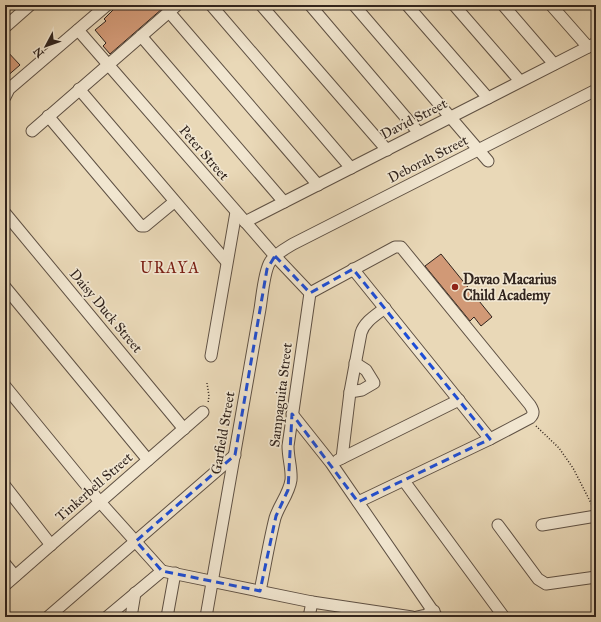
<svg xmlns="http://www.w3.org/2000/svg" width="601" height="622" viewBox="0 0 601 622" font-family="'IM FELL Great Primer',serif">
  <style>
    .building { fill: #d19976; stroke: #31241d }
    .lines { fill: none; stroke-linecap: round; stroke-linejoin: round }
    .street-casing { stroke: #5f5144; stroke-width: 13 }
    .path { stroke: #31241d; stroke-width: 1.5; stroke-dasharray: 1 2; stroke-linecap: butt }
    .street { stroke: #f1e6d0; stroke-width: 11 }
    .marked { fill: none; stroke: #1d4ed8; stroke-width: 3; stroke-dasharray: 8 5; stroke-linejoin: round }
    .poi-dot { fill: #8f2418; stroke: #f1e6d0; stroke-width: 1.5 }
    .labels { text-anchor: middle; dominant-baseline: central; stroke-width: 3.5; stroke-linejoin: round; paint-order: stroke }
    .street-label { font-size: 14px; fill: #31241d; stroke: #f1e6d0 }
    .poi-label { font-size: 14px; font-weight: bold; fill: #31241d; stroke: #f1e6d0; text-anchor: start }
    .quarter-label { font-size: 16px; letter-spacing: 1px; fill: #7a1f14; stroke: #f1e6d0 }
  </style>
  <rect width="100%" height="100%" fill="#e9d8b7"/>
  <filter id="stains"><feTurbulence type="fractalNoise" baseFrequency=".005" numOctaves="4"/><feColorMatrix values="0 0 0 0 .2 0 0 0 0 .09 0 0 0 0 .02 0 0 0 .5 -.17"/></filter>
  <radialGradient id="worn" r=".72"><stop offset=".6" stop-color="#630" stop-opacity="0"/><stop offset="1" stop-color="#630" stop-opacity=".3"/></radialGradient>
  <g class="building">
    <polygon points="118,5 161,5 163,8 110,54 103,46 106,43 95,30 106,21 104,19"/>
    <polygon points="5,49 20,65 5,78"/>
    <polygon points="441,254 492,317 481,326 474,317 470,321 425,266"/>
  </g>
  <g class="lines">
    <g class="street-casing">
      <g id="street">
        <polyline points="211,5 351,168"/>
        <polyline points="261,5 387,150"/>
        <polyline points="310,5 419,133"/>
        <polyline points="354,5 488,161"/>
        <polyline points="407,5 488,98"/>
        <polyline points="454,5 520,81"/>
        <polyline points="503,5 554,64"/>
        <polyline points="551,5 588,47"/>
        <polyline points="169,12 318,185"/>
        <polyline points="5,27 30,5"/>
        <polyline points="78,30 275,256 310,293"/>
        <polyline points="141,36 284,202"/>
        <polyline points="79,89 226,261"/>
        <polyline points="5,97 9,89 107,5"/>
        <polyline points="48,116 141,226 145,226 174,202"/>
        <polyline points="32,131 177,5"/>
        <polyline points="5,213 184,429"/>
        <polyline points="245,222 596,43"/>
        <polyline points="353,269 490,439"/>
        <polyline points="5,287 148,460"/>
        <path d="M310 293 395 247H401L530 405C533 410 535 413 530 418L490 439 358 502"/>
        <polyline points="211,356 236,212"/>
        <polyline points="5,386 100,502 162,571"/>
        <polyline points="350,392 362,390 374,383 366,370 355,363"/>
        <polyline points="292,414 331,463 437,617"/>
        <path d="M342 458 350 392 361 333C364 322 376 315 385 308"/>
        <polyline points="338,460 459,400"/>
        <polyline points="404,481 504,617"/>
        <polyline points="5,486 51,545"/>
        <polyline points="498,525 538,579 546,584 596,577"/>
        <polyline points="542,525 596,516"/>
        <polyline points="5,564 15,576"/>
        <polyline points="162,571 312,602 412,617"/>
        <polyline points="5,585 203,412"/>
        <path d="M260 591C265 567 269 542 275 518 279 505 289 494 291 480 292 469 288 458 288 446L310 293"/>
        <polyline points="48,617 235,455"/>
        <polyline points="107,617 162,571"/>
        <polyline points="131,617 135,593"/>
        <polyline points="167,617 175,573"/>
        <path d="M206 617 260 309C262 297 264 271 270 262 275 254 285 249 293 244L596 90"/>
        <polyline points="309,617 312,602"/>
        <polyline points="417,617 426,615 434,611"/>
      </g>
    </g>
    <g class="path">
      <polyline points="207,383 209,396 208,403"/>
      <polyline points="536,426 559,448 573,468 593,507"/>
    </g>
    <use href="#street" class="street"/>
  </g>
  <path class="marked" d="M275 256 310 293 353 269 490 439 358 502 292 414 288 490 276 516 260 591 162 571 136 541 235 455 267 269Z"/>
  <circle class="poi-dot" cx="455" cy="287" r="4"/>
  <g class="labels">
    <g class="street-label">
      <text transform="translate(414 119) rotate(-27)">David Street</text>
      <text transform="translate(204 153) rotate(49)">Peter Street</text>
      <text transform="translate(428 159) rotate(-27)">Deborah Street</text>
      <text transform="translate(106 311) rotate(50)">Daisy Duck Street</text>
      <text transform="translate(281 395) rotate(-83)">Sampaguita Street</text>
      <text transform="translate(223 433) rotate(-80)">Garfield Street</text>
      <text transform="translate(94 487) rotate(-41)">Tinkerbell Street</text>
    </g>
    <g class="poi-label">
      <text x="463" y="279">Davao Macarius<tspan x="463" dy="16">Child Academy</tspan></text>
    </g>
    <g class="quarter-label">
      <text x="170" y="267">URAYA</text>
    </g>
  </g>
  <rect width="601" height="622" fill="none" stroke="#e9d8b7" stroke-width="20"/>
  <rect x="6" y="6" width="589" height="610" fill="none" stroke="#31241d" stroke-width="2"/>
  <rect x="10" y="10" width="581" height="602" fill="none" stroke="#31241d"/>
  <g transform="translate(46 46) rotate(229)" stroke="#f1e6d0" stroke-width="3" paint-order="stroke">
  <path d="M0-3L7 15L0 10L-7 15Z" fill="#31241d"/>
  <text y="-6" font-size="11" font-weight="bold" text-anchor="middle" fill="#31241d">N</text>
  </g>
  <rect width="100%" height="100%" filter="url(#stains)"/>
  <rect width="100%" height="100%" fill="url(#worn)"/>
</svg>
